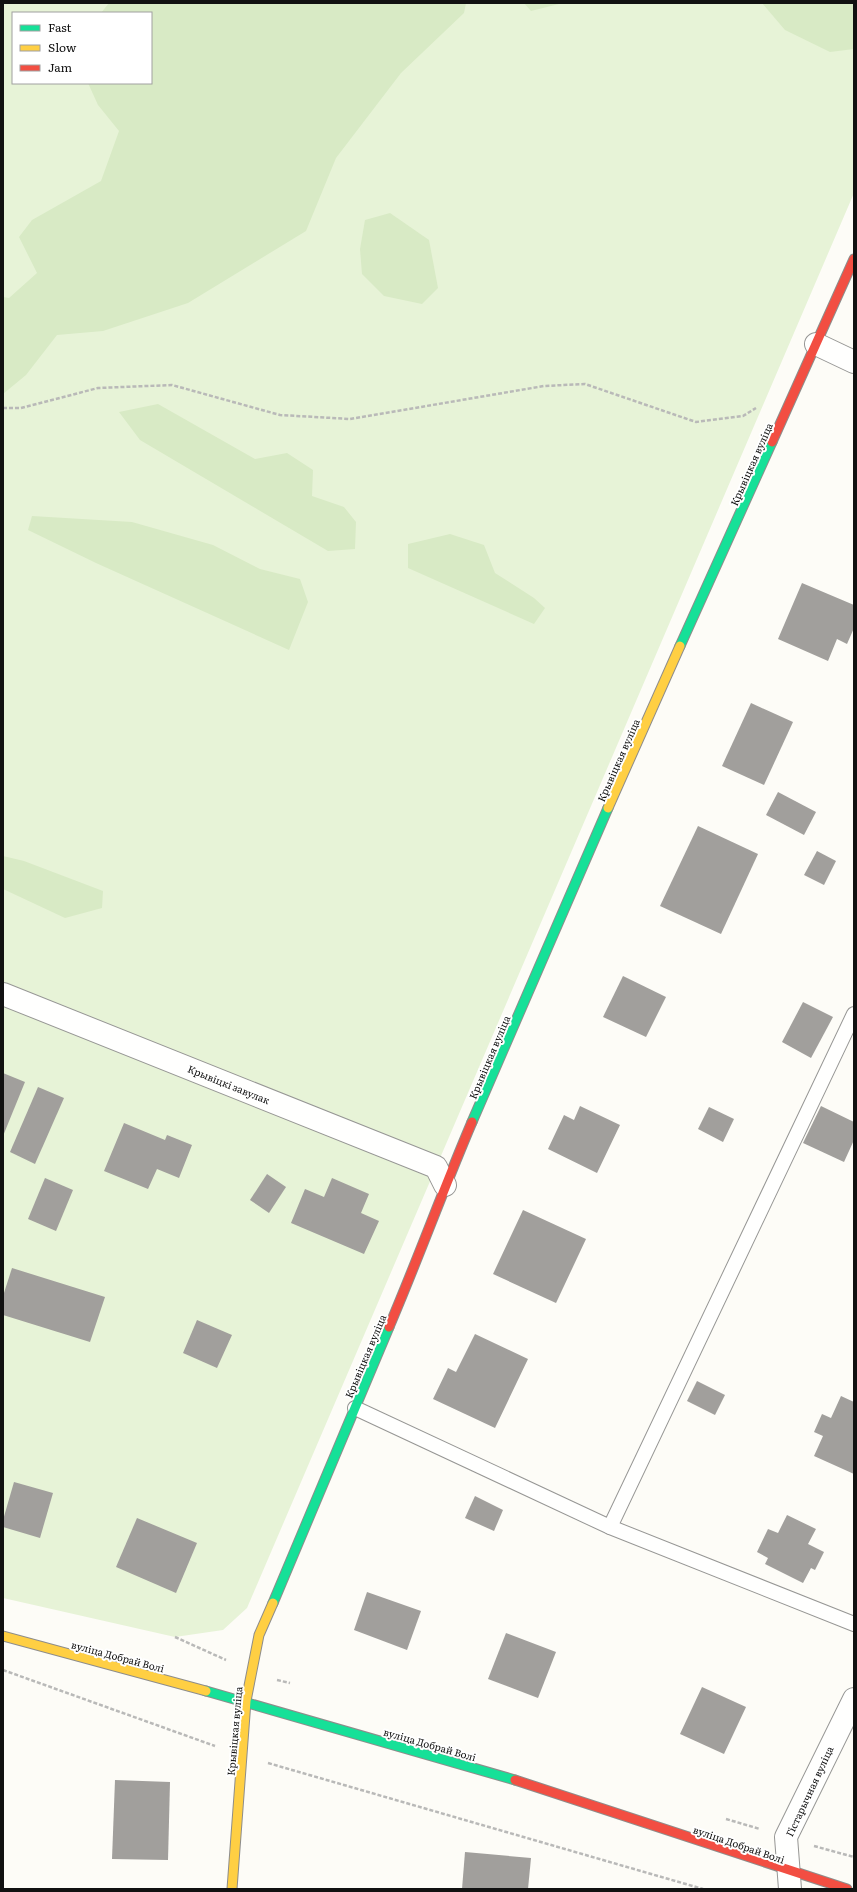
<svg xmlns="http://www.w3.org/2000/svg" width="857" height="1892" viewBox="0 0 857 1892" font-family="Literata,serif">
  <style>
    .green { fill: #e7f3d7; fill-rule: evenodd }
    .forest { fill: #d8eac5 }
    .building { fill: #a19f9c }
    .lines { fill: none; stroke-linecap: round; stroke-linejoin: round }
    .lane-casing { stroke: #979795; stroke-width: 16 }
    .street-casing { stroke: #979795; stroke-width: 24 }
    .fast-casing { stroke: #8e8d8b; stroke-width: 11 }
    .slow-casing { stroke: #8e8d8b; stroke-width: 11 }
    .jam-casing { stroke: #8e8d8b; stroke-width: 11 }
    .path { stroke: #b9b9b8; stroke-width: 2.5; stroke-dasharray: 4 2; stroke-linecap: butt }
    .lane { stroke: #fffffe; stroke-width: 14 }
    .street { stroke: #fffffe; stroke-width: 22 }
    .fast { stroke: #16e098; stroke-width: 9 }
    .slow { stroke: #ffcf43; stroke-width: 9 }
    .jam { stroke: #f24e42; stroke-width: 9 }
    .labels { text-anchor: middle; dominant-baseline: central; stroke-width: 4; stroke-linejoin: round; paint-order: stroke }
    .street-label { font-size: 10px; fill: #111; stroke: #fff }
  </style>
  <rect width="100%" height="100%" fill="#fdfcf7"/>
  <path class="green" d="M3 3H854V193L247 1608 223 1630 175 1637 3 1598ZM13 13H151V83H13Z"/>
  <g class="forest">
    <polygon points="109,3 466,3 464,13 401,73 336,158 306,231 188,303 103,331 57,335 26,375 3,394 3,297 9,298 37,273 19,237 32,220 101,181 119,131 98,105 88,83 151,83 151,13 101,13"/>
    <polygon points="524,3 563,3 531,11"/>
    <polygon points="762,3 854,3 854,49 830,52 785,30"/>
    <polygon points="390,213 429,240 438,288 422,304 384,296 362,274 360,249 365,220"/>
    <polygon points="158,404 255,459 287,453 313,470 312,496 344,507 356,522 355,549 328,551 140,440 119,412"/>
    <polygon points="32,516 132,522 213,545 260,569 300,579 308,602 289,650 96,563 28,530"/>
    <polygon points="450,534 484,545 495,573 534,598 545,608 534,624 408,568 408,544"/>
    <polygon points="3,856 24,861 103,891 102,908 65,918 3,889"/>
  </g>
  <g class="building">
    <polygon points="802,583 854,605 854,628 847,644 837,639 828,661 778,639"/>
    <polygon points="751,703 793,722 764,785 722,766"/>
    <polygon points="778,792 816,812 804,835 766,815"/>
    <polygon points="698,826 758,854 721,934 660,906"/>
    <polygon points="817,851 836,861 824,885 804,875"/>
    <polygon points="623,976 666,997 646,1037 603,1017"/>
    <polygon points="803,1002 833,1017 811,1058 782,1042"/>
    <polygon points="3,1073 25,1082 3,1136"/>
    <polygon points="38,1087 64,1098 35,1164 10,1152"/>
    <polygon points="580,1106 620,1125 597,1173 548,1149 564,1115 574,1120"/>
    <polygon points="821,1106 854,1122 854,1140 844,1162 803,1143"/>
    <polygon points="709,1107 734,1119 723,1142 698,1129"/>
    <polygon points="124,1123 165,1140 167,1135 192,1145 179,1178 157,1169 148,1189 104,1171"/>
    <polygon points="267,1174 286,1187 269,1213 250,1200"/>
    <polygon points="45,1178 73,1190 56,1231 28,1219"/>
    <polygon points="332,1178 369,1194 361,1213 379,1221 364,1254 291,1223 305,1189 324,1197"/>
    <polygon points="523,1210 586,1239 556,1303 493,1274"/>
    <polygon points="12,1268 105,1297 90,1342 3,1315 3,1296"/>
    <polygon points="197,1320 232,1335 217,1368 183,1353"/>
    <polygon points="475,1334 528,1359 495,1428 433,1399 448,1368 456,1372"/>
    <polygon points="697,1381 725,1395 715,1415 687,1401"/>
    <polygon points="841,1396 854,1402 854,1474 814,1456 823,1436 814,1432 822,1414 831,1418"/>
    <polygon points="14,1482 53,1493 40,1538 3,1527 3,1520"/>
    <polygon points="475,1496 503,1510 494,1531 465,1518"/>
    <polygon points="787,1515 816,1529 808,1544 824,1552 815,1570 811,1568 803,1583 765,1564 768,1558 757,1552 768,1529 778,1533"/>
    <polygon points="137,1518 197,1543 176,1593 116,1567"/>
    <polygon points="367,1592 421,1611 407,1650 354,1630"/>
    <polygon points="506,1633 556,1652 538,1698 488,1679"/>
    <polygon points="702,1687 746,1707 724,1754 680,1734"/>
    <polygon points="115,1780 170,1782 168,1860 112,1859"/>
    <polygon points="465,1852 531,1858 528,1889 462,1889"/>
  </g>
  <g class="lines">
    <g class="lane-casing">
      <g id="lane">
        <polyline points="355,1408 610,1527 854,1624"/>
        <polyline points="610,1527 854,1014"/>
      </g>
    </g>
    <g class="street-casing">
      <g id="street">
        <polyline points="816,344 854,362"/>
        <polyline points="3,994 436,1167 445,1185"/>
        <polyline points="790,1889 786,1837 854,1699"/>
      </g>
    </g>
    <g class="fast-casing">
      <g id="fast">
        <polyline points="680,646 772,442"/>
        <polyline points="472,1122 608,808"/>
        <polyline points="273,1603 389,1327"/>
        <polyline points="206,1691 515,1780"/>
      </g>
    </g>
    <g class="slow-casing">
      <g id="slow">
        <polyline points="608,808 680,646"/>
        <polyline points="3,1636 206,1691"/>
        <polyline points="232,1889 246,1701 259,1635 273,1603"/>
      </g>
    </g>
    <g class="jam-casing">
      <g id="jam">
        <polyline points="772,442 854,259"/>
        <path d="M389 1327C418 1259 443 1190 472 1122"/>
        <polyline points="515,1780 847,1889"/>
      </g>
    </g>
    <g class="path">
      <polyline points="3,408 21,408 98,388 172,385 280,415 350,419 544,386 585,384 696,422 743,416 756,408"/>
      <polyline points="175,1637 226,1660"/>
      <polyline points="3,1670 215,1746"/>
      <polyline points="277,1680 290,1683"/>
      <polyline points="268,1763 703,1889"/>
      <polyline points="726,1819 760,1829"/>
      <polyline points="814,1846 854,1857"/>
    </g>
    <use href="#lane" class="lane"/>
    <use href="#street" class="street"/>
    <use href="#fast" class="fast"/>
    <use href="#slow" class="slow"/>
    <use href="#jam" class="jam"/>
  </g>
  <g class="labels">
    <g class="street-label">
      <text transform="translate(751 464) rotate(-66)">Крывіцкая вуліца</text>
      <text transform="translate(618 760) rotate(-66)">Крывіцкая вуліца</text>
      <text transform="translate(489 1057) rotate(-67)">Крывіцкая вуліца</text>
      <text transform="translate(229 1084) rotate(22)">Крывіцкі завулак</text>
      <text transform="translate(365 1356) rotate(-67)">Крывіцкая вуліца</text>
      <text transform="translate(118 1656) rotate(15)">вуліца Добрай Волі</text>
      <text transform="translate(234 1731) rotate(-85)">Крывіцкая вуліца</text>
      <text transform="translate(430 1744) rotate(16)">вуліца Добрай Волі</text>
      <text transform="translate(809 1791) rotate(-65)">Гістарычная вуліца</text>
      <text transform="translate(739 1844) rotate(19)">вуліца Добрай Волі</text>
    </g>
  </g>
  <rect width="857" height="1892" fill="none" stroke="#111111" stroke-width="8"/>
  <rect x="12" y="12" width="140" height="72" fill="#ffffff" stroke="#a0a0a0"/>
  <rect x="20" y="25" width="20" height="6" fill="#16e098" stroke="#a0a0a0"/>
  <text x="48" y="32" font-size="12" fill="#111111">Fast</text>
  <rect x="20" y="45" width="20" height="6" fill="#ffcf43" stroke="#a0a0a0"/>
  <text x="48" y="52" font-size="12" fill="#111111">Slow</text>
  <rect x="20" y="65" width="20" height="6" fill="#f24e42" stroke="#a0a0a0"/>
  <text x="48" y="72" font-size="12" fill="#111111">Jam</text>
</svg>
